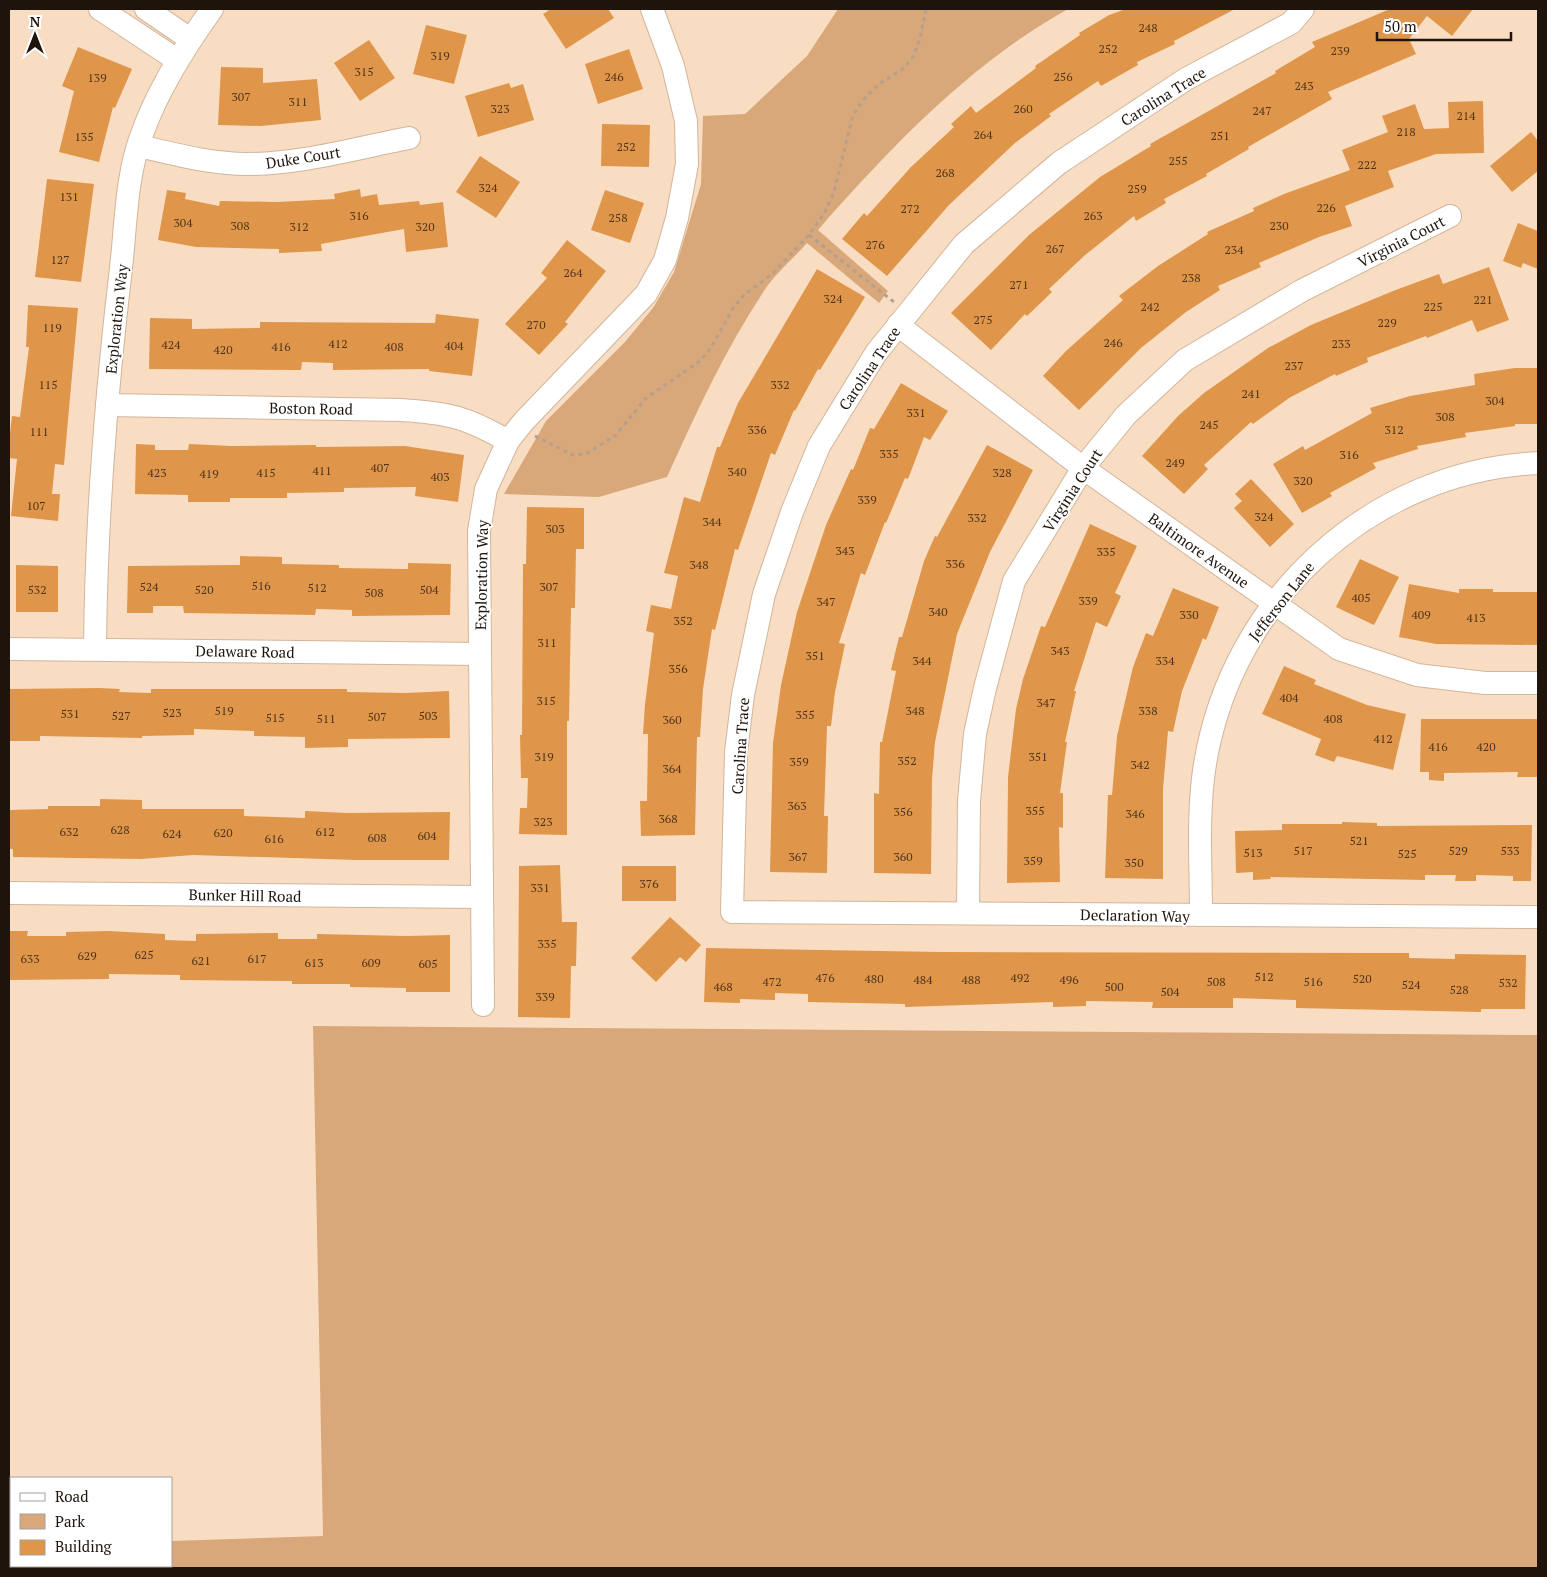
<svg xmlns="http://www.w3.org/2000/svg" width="1547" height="1577" viewBox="0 0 1547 1577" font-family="'PT Serif',serif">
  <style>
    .green { fill: #d8a87b }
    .building { fill: #df964b }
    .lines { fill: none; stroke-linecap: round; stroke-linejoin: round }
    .minor-casing { stroke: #d1b59c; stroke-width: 24 }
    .path { stroke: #b69f8b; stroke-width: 3; stroke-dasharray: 4 4; stroke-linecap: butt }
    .minor { stroke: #fff; stroke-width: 22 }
    .labels { text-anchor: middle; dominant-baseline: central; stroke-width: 4; stroke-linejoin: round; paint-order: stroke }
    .number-label { font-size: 12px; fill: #4e341b }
    .street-label { font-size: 15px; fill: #1e140b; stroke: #fff }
  </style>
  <rect width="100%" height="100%" fill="#f9ddc3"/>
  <g class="green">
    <path d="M838 9H1068C971 63 891 147 818 230L888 291 879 303 807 243C795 257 779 270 768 285 727 345 697 411 667 477L599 497 504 494 546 421 624 343 653 308 674 272 701 184 703 116 745 114 807 56Z"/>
    <polygon points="313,1026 1538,1035 1538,1568 9,1568 9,1546 11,1546 11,1566 171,1566 171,1541 323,1536"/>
  </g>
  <g class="building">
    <polygon points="551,9 608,9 614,18 566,49 543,14"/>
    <polygon points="1126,9 1235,9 1174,41 1175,44 1137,62 1138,65 1101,86 1098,81 1049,114 1051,116 1015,143 949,205 887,276 842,239 864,213 867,216 911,167 954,127 951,124 971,106 976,113 1036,68 1035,66 1080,35 1079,33 1109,15"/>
    <polygon points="1390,9 1473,9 1452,36 1427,16 1409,39 1416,54 1328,92 1332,99 1248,147 1249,149 1206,174 1207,176 1164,199 1166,203 1136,221 1134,216 1084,256 1049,289 1052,292 1027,316 1025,314 991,350 951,313 1029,235 1100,177 1151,146 1150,144 1276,73 1275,71 1315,47 1312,42"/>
    <polygon points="426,25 467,35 454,84 413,74"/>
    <polygon points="369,40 395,78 360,101 334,63"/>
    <polygon points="78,47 132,69 115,108 113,107 99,162 59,152 74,91 62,86"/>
    <polygon points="629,49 643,89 598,104 585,64"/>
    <polygon points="221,67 263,68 263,83 317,79 321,120 261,126 218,125"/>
    <polygon points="509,83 511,88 523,84 534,120 478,137 465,96"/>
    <polygon points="1483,101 1484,153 1436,154 1388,171 1394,187 1345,206 1352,226 1319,237 1259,263 1261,267 1218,286 1220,290 1186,312 1141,348 1079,410 1043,376 1066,351 1123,300 1119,296 1158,266 1208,234 1207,232 1254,211 1253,208 1284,194 1350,170 1342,150 1388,132 1382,116 1415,104 1424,129 1449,128 1448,102"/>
    <polygon points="602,124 650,125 649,167 601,166"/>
    <polygon points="1531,132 1538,141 1538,171 1512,192 1490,166"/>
    <polygon points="480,156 520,182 496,218 456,192"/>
    <polygon points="47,179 94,184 81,282 35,277"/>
    <polygon points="360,189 361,197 377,194 379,205 419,201 420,205 443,202 448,247 406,252 404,229 321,244 322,251 279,253 279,249 196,247 158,240 167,190 186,193 185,199 219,206 220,201 277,202 335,199 334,194"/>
    <polygon points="605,190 644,203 630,243 591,230"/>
    <polygon points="1518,223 1538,231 1538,269 1523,263 1521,268 1503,261"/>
    <polygon points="567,240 606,271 565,322 568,324 539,355 505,324 547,278 541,273"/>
    <polygon points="1489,267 1509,320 1477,332 1472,320 1427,338 1426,336 1367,358 1368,362 1336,376 1335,374 1289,398 1253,424 1251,422 1204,465 1208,469 1184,494 1142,456 1178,416 1204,393 1268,348 1311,325 1393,291 1439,274 1443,284"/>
    <polygon points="817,269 865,297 820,370 818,369 795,411 794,410 775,455 771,453 738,550 735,549 715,630 712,629 703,689 700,737 697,737 695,835 641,836 640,801 647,801 648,734 643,734 645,704 654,633 646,631 651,605 671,609 678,576 664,573 684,497 700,502 717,447 720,447 738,403"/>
    <polygon points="28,305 78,308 64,465 55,464 52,494 60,494 58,521 11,516 17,459 9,458 9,441 12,416 20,417 29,347 26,347"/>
    <polygon points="436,314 479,319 472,376 429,371 429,369 333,370 333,363 302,362 301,370 149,369 150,318 192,319 192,329 260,328 260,322 435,323"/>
    <polygon points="1515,368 1538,368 1538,424 1515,424 1515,426 1465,433 1466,437 1417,446 1418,449 1373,463 1376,468 1330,493 1332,496 1302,513 1273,464 1303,446 1305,450 1372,413 1370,408 1410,396 1475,385 1474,374"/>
    <polygon points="901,383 948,411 930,440 924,437 908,479 905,478 886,523 885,522 865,575 861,573 839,643 845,644 835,692 831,726 827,726 824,816 828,816 827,873 770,872 773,743 781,685 797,612 826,525 851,469 853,470 870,428 874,429"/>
    <polygon points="136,444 155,445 155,450 188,450 189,444 231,446 316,445 316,447 405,446 464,455 458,502 415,496 416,487 344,488 344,492 287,493 287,498 230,498 230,502 188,502 188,495 135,494"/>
    <polygon points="987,445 1033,470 990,552 957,634 935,742 932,779 931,874 874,873 874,793 879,794 880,742 882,742 896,671 891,670 899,637 902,637 924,561 935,536 937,537"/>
    <polygon points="1251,479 1294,524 1270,547 1234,508 1242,501 1235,494"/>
    <polygon points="527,507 584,508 584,549 576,549 575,608 571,608 569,721 567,721 567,835 519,834 520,808 527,808 528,778 521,778 520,735 522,735 523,564 526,564"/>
    <polygon points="1090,524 1137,546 1115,593 1121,596 1107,627 1096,622 1074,691 1076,691 1065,742 1067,742 1060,793 1063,793 1063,828 1059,827 1060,882 1007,883 1008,777 1016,709 1023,679 1041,626 1045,627"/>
    <polygon points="240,556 282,557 282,564 339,565 339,568 408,569 408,563 451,564 450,615 352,616 352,610 316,609 315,615 184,613 183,606 153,606 153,613 127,613 128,566 240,565"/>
    <polygon points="1360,559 1399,577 1374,625 1336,607"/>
    <polygon points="16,565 58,566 58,612 16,612"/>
    <polygon points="1409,584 1459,593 1459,589 1493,589 1493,592 1538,592 1538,645 1436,644 1399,637"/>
    <polygon points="1173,588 1219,607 1206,640 1203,638 1182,691 1173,732 1168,731 1163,789 1163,879 1105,878 1108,795 1112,795 1117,736 1133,667 1146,633 1153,636"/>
    <polygon points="1284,666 1316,680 1314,684 1367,705 1406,714 1393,770 1337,756 1334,762 1315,755 1321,739 1262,714"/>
    <polygon points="100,688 120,689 119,692 151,693 151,689 347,689 347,692 406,693 449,691 450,738 348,739 348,747 305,748 305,737 254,736 254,731 194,729 194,735 142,736 142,738 40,736 40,741 9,741 9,689"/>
    <polygon points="1421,719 1538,719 1538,777 1517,777 1518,772 1444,773 1444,781 1429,780 1429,772 1420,772"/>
    <polygon points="100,799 142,800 142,809 244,809 244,816 305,818 305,811 347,813 450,812 449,860 356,860 193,855 141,859 13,857 13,849 9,849 9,810 48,809 48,806 100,806"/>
    <polygon points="1342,822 1377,823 1377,826 1532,825 1531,881 1513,881 1513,876 1476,875 1476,881 1455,881 1456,875 1425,875 1425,880 1270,877 1271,879 1253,880 1253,872 1236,873 1235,831 1282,830 1282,824 1342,824"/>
    <polygon points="560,865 562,922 577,922 576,966 571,966 570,1018 518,1017 519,866"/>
    <rect x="622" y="866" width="54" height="35"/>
    <polygon points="670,917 701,945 686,962 680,957 656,982 631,958"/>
    <polygon points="10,931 28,931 27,936 66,936 66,932 108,931 165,934 165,940 196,941 196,934 278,933 278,939 317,939 317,934 406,936 450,935 450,992 406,992 406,988 350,987 350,984 292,984 292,981 180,980 180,975 109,974 109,979 9,980"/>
    <polygon points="706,948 940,952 1390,953 1409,953 1409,958 1455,959 1455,954 1526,955 1525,1009 1481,1009 1481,1012 1296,1008 1296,1000 1233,998 1233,1008 1152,1008 1153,1002 1086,1001 1086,1006 1053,1007 1053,1002 905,1007 905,1004 808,1002 808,994 775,993 775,1000 740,999 740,1003 704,1002"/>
  </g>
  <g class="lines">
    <g class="minor-casing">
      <g id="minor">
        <polyline points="100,9 177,60"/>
        <polyline points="146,9 190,39"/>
        <polyline points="1303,9 1291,23 1186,79 1059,163 964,244 876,353 819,446 792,512 764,594 743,695 736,752 732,912 1538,917"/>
        <path d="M139 146C174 154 211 164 247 164 301 164 356 148 409 138"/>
        <polyline points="898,325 1083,468 1339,649 1417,675 1485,683 1538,683"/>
        <path d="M107 405 401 410C449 413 466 417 508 441"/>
        <polyline points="9,649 480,654"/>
        <path d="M95 649C96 522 106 395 121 268 126 225 126 175 142 134 158 89 184 48 212 9"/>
        <polyline points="9,893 482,897"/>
        <polyline points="968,913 969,801 975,734 985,688 1014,581 1083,468 1126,415 1185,360 1301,291 1450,216"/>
        <path d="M1201 915C1201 865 1197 813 1205 764 1232 599 1371 471 1538 463"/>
        <polyline points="483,1005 479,531 486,489 508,441 524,421 646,294 665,260 677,218 687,164 686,121 673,66 652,9"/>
      </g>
    </g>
    <g class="path">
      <polyline points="809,235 894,302"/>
      <polyline points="535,436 573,455 586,454 616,435 645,399 700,361 711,348 732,310 743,296 772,274 809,235 825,212 834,192 853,115 864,99 879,84 903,69 913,57 920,38 926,9"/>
    </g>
    <use href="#minor" class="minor"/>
  </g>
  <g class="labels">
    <g class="number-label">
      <text x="1148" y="27">248</text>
      <text x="1108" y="48">252</text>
      <text x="1340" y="50">239</text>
      <text x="440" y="55">319</text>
      <text x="364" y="71">315</text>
      <text x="614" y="76">246</text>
      <text x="1063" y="76">256</text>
      <text x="97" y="77">139</text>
      <text x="1304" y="85">243</text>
      <text x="241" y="96">307</text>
      <text x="298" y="101">311</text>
      <text x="500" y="108">323</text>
      <text x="1023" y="108">260</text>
      <text x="1262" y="110">247</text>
      <text x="1466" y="115">214</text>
      <text x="1406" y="131">218</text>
      <text x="983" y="134">264</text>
      <text x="1220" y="135">251</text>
      <text x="84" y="136">135</text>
      <text x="626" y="146">252</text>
      <text x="1178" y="160">255</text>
      <text x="1367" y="164">222</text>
      <text x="945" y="172">268</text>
      <text x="488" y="187">324</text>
      <text x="1137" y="188">259</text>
      <text x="69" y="196">131</text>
      <text x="1326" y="207">226</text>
      <text x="910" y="208">272</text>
      <text x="359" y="215">316</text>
      <text x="1093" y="215">263</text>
      <text x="618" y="217">258</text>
      <text x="183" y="222">304</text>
      <text x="240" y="225">308</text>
      <text x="1279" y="225">230</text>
      <text x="299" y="226">312</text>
      <text x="425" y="226">320</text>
      <text x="875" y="244">276</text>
      <text x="1055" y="248">267</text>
      <text x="1234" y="249">234</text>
      <text x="60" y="259">127</text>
      <text x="573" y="272">264</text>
      <text x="1191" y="277">238</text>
      <text x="1019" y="284">271</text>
      <text x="833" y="298">324</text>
      <text x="1483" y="299">221</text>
      <text x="1150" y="306">242</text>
      <text x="1433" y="306">225</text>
      <text x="983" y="319">275</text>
      <text x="1387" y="322">229</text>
      <text x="536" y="324">270</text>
      <text x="52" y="327">119</text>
      <text x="1113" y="342">246</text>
      <text x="338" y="343">412</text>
      <text x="1341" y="343">233</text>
      <text x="171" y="344">424</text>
      <text x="454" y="345">404</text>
      <text x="281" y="346">416</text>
      <text x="394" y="346">408</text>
      <text x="223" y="349">420</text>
      <text x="1294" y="365">237</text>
      <text x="48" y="384">115</text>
      <text x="780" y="384">332</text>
      <text x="1251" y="393">241</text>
      <text x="1495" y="400">304</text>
      <text x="916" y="412">331</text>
      <text x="1445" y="416">308</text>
      <text x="1209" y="424">245</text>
      <text x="757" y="429">336</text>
      <text x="1394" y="429">312</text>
      <text x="39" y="431">111</text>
      <text x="889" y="453">335</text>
      <text x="1349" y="454">316</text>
      <text x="1175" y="462">249</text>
      <text x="380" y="467">407</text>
      <text x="322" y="470">411</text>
      <text x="737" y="471">340</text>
      <text x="157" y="472">423</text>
      <text x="266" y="472">415</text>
      <text x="1002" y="472">328</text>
      <text x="209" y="473">419</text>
      <text x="440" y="476">403</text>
      <text x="1303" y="480">320</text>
      <text x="867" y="499">339</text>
      <text x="36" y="505">107</text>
      <text x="1264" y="516">324</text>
      <text x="977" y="517">332</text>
      <text x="712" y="521">344</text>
      <text x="555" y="528">303</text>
      <text x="845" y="550">343</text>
      <text x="1106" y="551">335</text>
      <text x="955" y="563">336</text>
      <text x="699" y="564">348</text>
      <text x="261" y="585">516</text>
      <text x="149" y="586">524</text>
      <text x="549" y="586">307</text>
      <text x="317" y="587">512</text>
      <text x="37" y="589">532</text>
      <text x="204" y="589">520</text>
      <text x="429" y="589">504</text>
      <text x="374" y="592">508</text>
      <text x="1361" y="597">405</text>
      <text x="1088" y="600">339</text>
      <text x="826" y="601">347</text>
      <text x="938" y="611">340</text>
      <text x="1189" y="614">330</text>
      <text x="1421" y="614">409</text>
      <text x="1476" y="617">413</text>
      <text x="683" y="620">352</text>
      <text x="547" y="642">311</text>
      <text x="1060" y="650">343</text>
      <text x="815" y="655">351</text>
      <text x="922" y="660">344</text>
      <text x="1165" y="660">334</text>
      <text x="678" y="668">356</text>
      <text x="1289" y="697">404</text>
      <text x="546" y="700">315</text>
      <text x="1046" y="702">347</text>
      <text x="224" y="710">519</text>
      <text x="915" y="710">348</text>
      <text x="1148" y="710">338</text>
      <text x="172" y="712">523</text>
      <text x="70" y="713">531</text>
      <text x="805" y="714">355</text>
      <text x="121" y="715">527</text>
      <text x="428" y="715">503</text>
      <text x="377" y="716">507</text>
      <text x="275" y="717">515</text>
      <text x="326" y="718">511</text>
      <text x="1333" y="718">408</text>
      <text x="672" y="719">360</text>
      <text x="1383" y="738">412</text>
      <text x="1438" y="746">416</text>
      <text x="1486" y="746">420</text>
      <text x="544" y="756">319</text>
      <text x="1038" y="756">351</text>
      <text x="907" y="760">352</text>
      <text x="799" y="761">359</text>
      <text x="1140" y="764">342</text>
      <text x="672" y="768">364</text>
      <text x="797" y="805">363</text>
      <text x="1035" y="810">355</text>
      <text x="903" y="811">356</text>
      <text x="1135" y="813">346</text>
      <text x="668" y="818">368</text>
      <text x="543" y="821">323</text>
      <text x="120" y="829">628</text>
      <text x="69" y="831">632</text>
      <text x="325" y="831">612</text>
      <text x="223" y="832">620</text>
      <text x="172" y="833">624</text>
      <text x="427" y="835">604</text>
      <text x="377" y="837">608</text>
      <text x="274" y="838">616</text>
      <text x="1359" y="840">521</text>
      <text x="1303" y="850">517</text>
      <text x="1458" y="850">529</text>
      <text x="1510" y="850">533</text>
      <text x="1253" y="852">513</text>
      <text x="1407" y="853">525</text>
      <text x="798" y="856">367</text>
      <text x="903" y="856">360</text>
      <text x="1033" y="860">359</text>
      <text x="1134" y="862">350</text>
      <text x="649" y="883">376</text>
      <text x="540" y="887">331</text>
      <text x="547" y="943">335</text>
      <text x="144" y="954">625</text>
      <text x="87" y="955">629</text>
      <text x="30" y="958">633</text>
      <text x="257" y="958">617</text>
      <text x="201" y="960">621</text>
      <text x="314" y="962">613</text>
      <text x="371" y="962">609</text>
      <text x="428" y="963">605</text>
      <text x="1264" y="976">512</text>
      <text x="825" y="977">476</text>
      <text x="1020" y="977">492</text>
      <text x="874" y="978">480</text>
      <text x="1362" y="978">520</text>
      <text x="923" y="979">484</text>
      <text x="971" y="979">488</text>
      <text x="1069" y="979">496</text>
      <text x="772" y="981">472</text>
      <text x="1216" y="981">508</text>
      <text x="1313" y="981">516</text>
      <text x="1508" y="982">532</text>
      <text x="1411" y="984">524</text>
      <text x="723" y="986">468</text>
      <text x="1114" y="986">500</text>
      <text x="1459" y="989">528</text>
      <text x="1170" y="991">504</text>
      <text x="545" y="996">339</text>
    </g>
    <g class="street-label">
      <text transform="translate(1163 96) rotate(-32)">Carolina Trace</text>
      <text transform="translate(303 157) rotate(-9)">Duke Court</text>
      <text transform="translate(1401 241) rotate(-27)">Virginia Court</text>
      <text transform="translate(116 319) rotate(-84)">Exploration Way</text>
      <text transform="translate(869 368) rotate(-56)">Carolina Trace</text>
      <text transform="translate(311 408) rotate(1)">Boston Road</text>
      <text transform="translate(1072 490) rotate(-57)">Virginia Court</text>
      <text transform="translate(1199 550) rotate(35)">Baltimore Avenue</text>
      <text transform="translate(481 575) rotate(-89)">Exploration Way</text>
      <text transform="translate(1281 601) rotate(-52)">Jefferson Lane</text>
      <text transform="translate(245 651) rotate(1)">Delaware Road</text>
      <text transform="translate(740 746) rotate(-86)">Carolina Trace</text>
      <text transform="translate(245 895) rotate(1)">Bunker Hill Road</text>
      <text transform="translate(1135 915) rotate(1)">Declaration Way</text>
    </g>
  </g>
  <rect width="1547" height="1577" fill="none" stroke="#1e140b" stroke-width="20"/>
  <rect x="10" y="1477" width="162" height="90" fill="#ffffff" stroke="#a5a19d"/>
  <rect x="20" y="1493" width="25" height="8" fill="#ffffff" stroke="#a5a19d"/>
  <text x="55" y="1502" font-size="15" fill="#1e140b">Road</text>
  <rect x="20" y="1514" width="25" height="15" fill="#d8a87b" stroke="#a5a19d"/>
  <text x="55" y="1527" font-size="15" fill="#1e140b">Park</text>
  <rect x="20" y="1540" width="25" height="15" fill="#df964b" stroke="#a5a19d"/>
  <text x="55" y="1552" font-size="15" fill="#1e140b">Building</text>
  <g transform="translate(35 35)" stroke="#ffffff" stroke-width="4" paint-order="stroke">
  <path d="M0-4L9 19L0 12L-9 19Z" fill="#1e140b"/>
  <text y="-8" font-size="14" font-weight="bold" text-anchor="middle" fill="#1e140b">N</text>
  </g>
  <path d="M1377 32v8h134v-8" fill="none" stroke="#1e140b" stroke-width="2.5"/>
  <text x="1384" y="32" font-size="15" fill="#1e140b" stroke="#ffffff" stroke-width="4" paint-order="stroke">50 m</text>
</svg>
